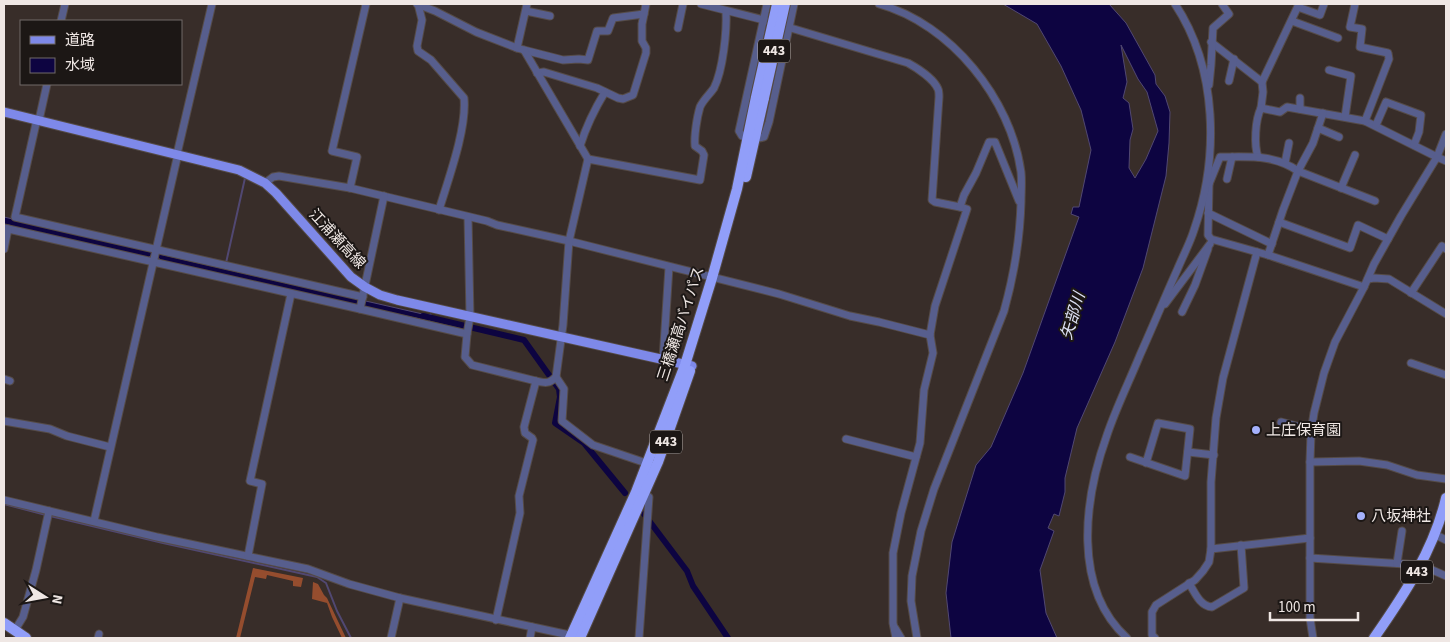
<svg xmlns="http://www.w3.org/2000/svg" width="1450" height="642" viewBox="0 0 1450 642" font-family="'Source Sans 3','Noto Sans JP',sans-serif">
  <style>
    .forest { fill: #954d2e }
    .water { fill: #0d0441; stroke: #514872; fill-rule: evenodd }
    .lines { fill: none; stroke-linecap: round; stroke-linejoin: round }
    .stream { stroke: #514872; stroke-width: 2 }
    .canal { stroke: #0d0441; stroke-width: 6 }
    .minor-casing { stroke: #554b47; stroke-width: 9 }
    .major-casing { stroke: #554b47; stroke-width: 11 }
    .highway-casing { stroke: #554b47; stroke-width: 12 }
    .minor { stroke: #575e8d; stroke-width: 7 }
    .major { stroke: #7e89e9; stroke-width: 9 }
    .highway { stroke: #919ef9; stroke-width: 10 }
    .highway-bridge-casing { stroke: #554b47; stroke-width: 12; stroke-linecap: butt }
    .highway-bridge { stroke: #919ef9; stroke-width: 10 }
    .poi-dot { fill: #a5b1fc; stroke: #1c1715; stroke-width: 2 }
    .labels { text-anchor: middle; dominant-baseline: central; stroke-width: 4; stroke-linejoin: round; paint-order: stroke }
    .shield { fill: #1c1715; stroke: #b0a9a6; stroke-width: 1 }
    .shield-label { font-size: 14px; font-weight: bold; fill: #efe7e4 }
    .street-label { font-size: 15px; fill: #efe7e4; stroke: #1c1715 }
    .poi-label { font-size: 15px; fill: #efe7e4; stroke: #1c1715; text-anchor: start }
    .water-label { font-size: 16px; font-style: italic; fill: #dfe3f7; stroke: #1c1715 }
  </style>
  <rect width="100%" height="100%" fill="#382d29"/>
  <g class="forest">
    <polygon points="253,568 303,578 301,587 293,586 293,581 267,575 266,579 255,577 240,638 236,638"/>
    <polygon points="313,582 318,584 324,595 327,598 346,638 342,638 332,617 327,603 312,599"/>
  </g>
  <g class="water">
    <path d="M1003 4H1109L1126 23 1155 75 1156 84 1165 96 1170 112 1169 143 1166 176 1143 268 1115 342 1077 428 1065 478V492L1059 516 1054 514 1048 528 1054 531 1040 570 1046 613 1057 638H951L946 593 952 542 976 465 991 447 1023 373 1079 217 1071 214 1073 207H1079L1091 150 1081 110 1061 66 1037 24ZM1121 45 1138 79 1147 92 1158 131 1146 159 1135 178 1129 168 1130 140 1133 129 1129 103 1123 98 1127 82Z"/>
    <polygon points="4,217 149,250 151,252 427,315 431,314 429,322 422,319 421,320 420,319 371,309 371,308 354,305 159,261 159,258 150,256 149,259 4,225"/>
  </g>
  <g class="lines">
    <g class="stream">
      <polyline points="226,263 245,178"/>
      <polyline points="4,504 46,515"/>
      <polyline points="50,516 163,543 317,577 326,583 337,611 351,638"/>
    </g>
    <g class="canal">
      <polyline points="423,316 524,340 559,389 560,397 555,423 584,443 625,493"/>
      <polyline points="644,514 687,571 693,586 728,638"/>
    </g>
    <g class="minor-casing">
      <g id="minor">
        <polyline points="417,4 435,11 476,32 517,48"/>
        <path d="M418 4 422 20 417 46 418 51 431 60 464 98C467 129 448 180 439 210"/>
        <path d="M701 4 764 20 908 63C917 68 934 79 938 89 939 91 939 94 939 97L932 200 935 202 960 207 967 209 935 306 930 335 933 353 924 390 920 443 901 513 893 553V623L896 638"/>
        <path d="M767 4 739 131 742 136C750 138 757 139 764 137L769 122 794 4"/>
        <path d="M879 4C951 24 1011 99 1021 172 1022 182 1021 192 1021 202 1020 239 1014 275 1004 311L934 489 921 531 912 576 911 601 917 638"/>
        <polyline points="1299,4 1262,82 1263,92 1261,108 1280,112 1287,107 1365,121 1437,157 1446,161"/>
        <polyline points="1355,4 1350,27 1362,29 1360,47 1388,53 1389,59 1365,121"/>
        <polyline points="1298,7 1320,15 1324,4"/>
        <polyline points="526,11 550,16"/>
        <polyline points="61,21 65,4"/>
        <polyline points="1292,21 1338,38"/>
        <polyline points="678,28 683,4"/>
        <polyline points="1211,42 1262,82"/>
        <polyline points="524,50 563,60 579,59 588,60 597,31 608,31 613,18 644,14"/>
        <polyline points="1329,70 1351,76 1345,117"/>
        <polyline points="537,73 544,72 597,88 618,98 623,99 633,95 646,53 646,48 642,41 642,24 646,4"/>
        <polyline points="1229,81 1234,59"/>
        <polyline points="1209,85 1211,65 1213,28 1229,14 1222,4"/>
        <polyline points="1300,109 1300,98"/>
        <polyline points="37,119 15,217 363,297"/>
        <polyline points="39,120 47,84"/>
        <polyline points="1376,125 1386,102 1421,115 1419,132 1414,145"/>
        <polyline points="1318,128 1339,137"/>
        <path d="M580 146C586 127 594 110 605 92"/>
        <polyline points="177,154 212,4"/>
        <path d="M1258 157C1254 145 1255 120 1261 108"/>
        <path d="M588 159 700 180 704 155 702 151 695 146C694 136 697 117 700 107 703 100 710 94 714 88 723 70 727 31 726 11"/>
        <polyline points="1285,163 1289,143"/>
        <polyline points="1227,179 1232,157"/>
        <polyline points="265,183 273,177 279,176 350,188 487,221 497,225 569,241 779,294 850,316 879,322 930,335"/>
        <path d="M1208 184H1209L1220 157C1248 157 1274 154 1298 171L1375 201"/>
        <polyline points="1209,184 1208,235 1211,239 1268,255 1364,287"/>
        <polyline points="350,188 357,157 332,151 366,4"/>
        <polyline points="1341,188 1355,155"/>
        <polyline points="384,196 360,309 467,334"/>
        <polyline points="960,207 964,195 976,173 989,142 995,142 1019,201"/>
        <polyline points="1208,213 1272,244"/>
        <polyline points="468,217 470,317 467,334 465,357 472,365 536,381"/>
        <polyline points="1279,222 1350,248 1358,225 1388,239"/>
        <polyline points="4,228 360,309"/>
        <polyline points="4,249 8,229"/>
        <polyline points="1268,255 1283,210 1298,171 1313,143 1323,113"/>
        <polyline points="1368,279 1374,278 1389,279 1446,314"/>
        <polyline points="1411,293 1442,246 1446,249"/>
        <polyline points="1165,304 1210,244"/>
        <polyline points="1182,312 1195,285 1208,249"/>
        <polyline points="663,360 669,267"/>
        <polyline points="1411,363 1446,375"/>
        <polyline points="556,377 564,389 562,421 593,445 649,464"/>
        <polyline points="4,379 10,381"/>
        <polyline points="4,421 50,429 67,436 110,447"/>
        <polyline points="1281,422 1312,430"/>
        <polyline points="846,439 916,457"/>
        <polyline points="1188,452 1214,455"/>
        <polyline points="1130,457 1185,476 1190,429 1158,423 1146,463"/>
        <polyline points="1310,462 1359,461 1387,465 1417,475 1446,479"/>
        <polyline points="4,500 157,537 308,569 349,584 400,598 574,636"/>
        <polyline points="94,521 178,154"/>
        <polyline points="1438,536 1446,540"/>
        <polyline points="1211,549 1310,538"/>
        <polyline points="248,556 262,484 250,481 291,294"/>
        <polyline points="1310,558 1421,565 1446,576"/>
        <polyline points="1397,563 1402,531"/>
        <path d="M1189 583C1195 593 1200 606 1212 607L1244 588 1241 545"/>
        <path d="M496 620 520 513 519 496 533 440 532 438 525 433 524 427 536 381C545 383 549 384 556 377L563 325 569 241 588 159 524 50 517 48 527 4"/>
        <polyline points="895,628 901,638"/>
        <polyline points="15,630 23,617 36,570 49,511"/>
        <polyline points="98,638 99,634"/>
        <polyline points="391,638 400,598"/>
        <polyline points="530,638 532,627"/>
        <polyline points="639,638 649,497 645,494"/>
        <path d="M1127 638C1072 588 1084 499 1107 435 1116 408 1129 382 1140 355 1153 326 1165 297 1178 268 1183 256 1190 243 1194 230 1219 158 1218 69 1175 4"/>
        <polyline points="1155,638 1152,635 1152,612 1156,605 1195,580 1203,571 1209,562 1211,549 1211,482 1216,418 1223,378 1257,252"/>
        <polyline points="1313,638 1310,618 1310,462 1311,433 1314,413 1324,373 1335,342 1364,287 1374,264 1401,216 1437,157 1446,134"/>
      </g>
    </g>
    <g class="major-casing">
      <polyline id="major" points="4,112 239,170 265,183 276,193 351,277 365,287 380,295 397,300 692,366"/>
    </g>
    <g class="highway-casing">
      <g id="highway">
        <polyline points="746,177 764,98"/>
        <polyline points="4,623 26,638"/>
        <polyline points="570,638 636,492 685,365 712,278 737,189 756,97"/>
        <polyline points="580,638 658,462 690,371"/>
        <path d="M1374 638C1404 595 1434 550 1446 498"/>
      </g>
    </g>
    <use href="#minor" class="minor"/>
    <use href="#major" class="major"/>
    <use href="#highway" class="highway"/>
    <g class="highway-bridge-casing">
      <g id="highway-bridge">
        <polyline points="756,97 777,4"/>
        <polyline points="764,98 785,4"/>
      </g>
    </g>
    <use href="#highway-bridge" class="highway-bridge"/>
  </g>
  <g class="poi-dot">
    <circle cx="1256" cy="430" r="5"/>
    <circle cx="1361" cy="516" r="5"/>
  </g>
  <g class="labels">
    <g class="shield">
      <rect x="758" y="39.5" width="32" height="23" rx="4"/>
      <rect x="650" y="430.5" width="32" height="23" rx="4"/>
      <rect x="1401" y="560.5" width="32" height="23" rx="4"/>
    </g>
    <g class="shield-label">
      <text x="774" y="51">443</text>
      <text x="666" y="442">443</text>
      <text x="1417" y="572">443</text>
    </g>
    <g class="street-label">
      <text transform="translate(337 239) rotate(47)">江浦瀬高線</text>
      <text transform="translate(681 324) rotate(-72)">三橋瀬高バイパス</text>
    </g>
    <g class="poi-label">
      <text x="1266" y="430">上庄保育園</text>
      <text x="1371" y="516">八坂神社</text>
    </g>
    <g class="water-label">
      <text transform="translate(1073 316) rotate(-73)">矢部川</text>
    </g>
  </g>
  <rect width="1450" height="642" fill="none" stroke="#efe7e4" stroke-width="10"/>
  <rect x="20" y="20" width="162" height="65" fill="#1c1715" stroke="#706a68"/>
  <rect x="30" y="36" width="25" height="8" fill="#7e89e9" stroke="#706a68"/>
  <text x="65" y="45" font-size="15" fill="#efe7e4">道路</text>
  <rect x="30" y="58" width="25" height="15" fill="#0d0441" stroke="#706a68"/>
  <text x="65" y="70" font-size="15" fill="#efe7e4">水域</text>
  <g transform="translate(45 597) rotate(101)" stroke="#1c1715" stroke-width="4" paint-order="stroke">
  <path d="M0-4L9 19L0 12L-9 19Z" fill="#efe7e4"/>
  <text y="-8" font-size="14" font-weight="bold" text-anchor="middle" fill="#efe7e4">N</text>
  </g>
  <path d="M1270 612v8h88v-8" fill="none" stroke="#efe7e4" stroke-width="2.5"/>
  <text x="1278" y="612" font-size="15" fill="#efe7e4" stroke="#1c1715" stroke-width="4" paint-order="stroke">100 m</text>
</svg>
